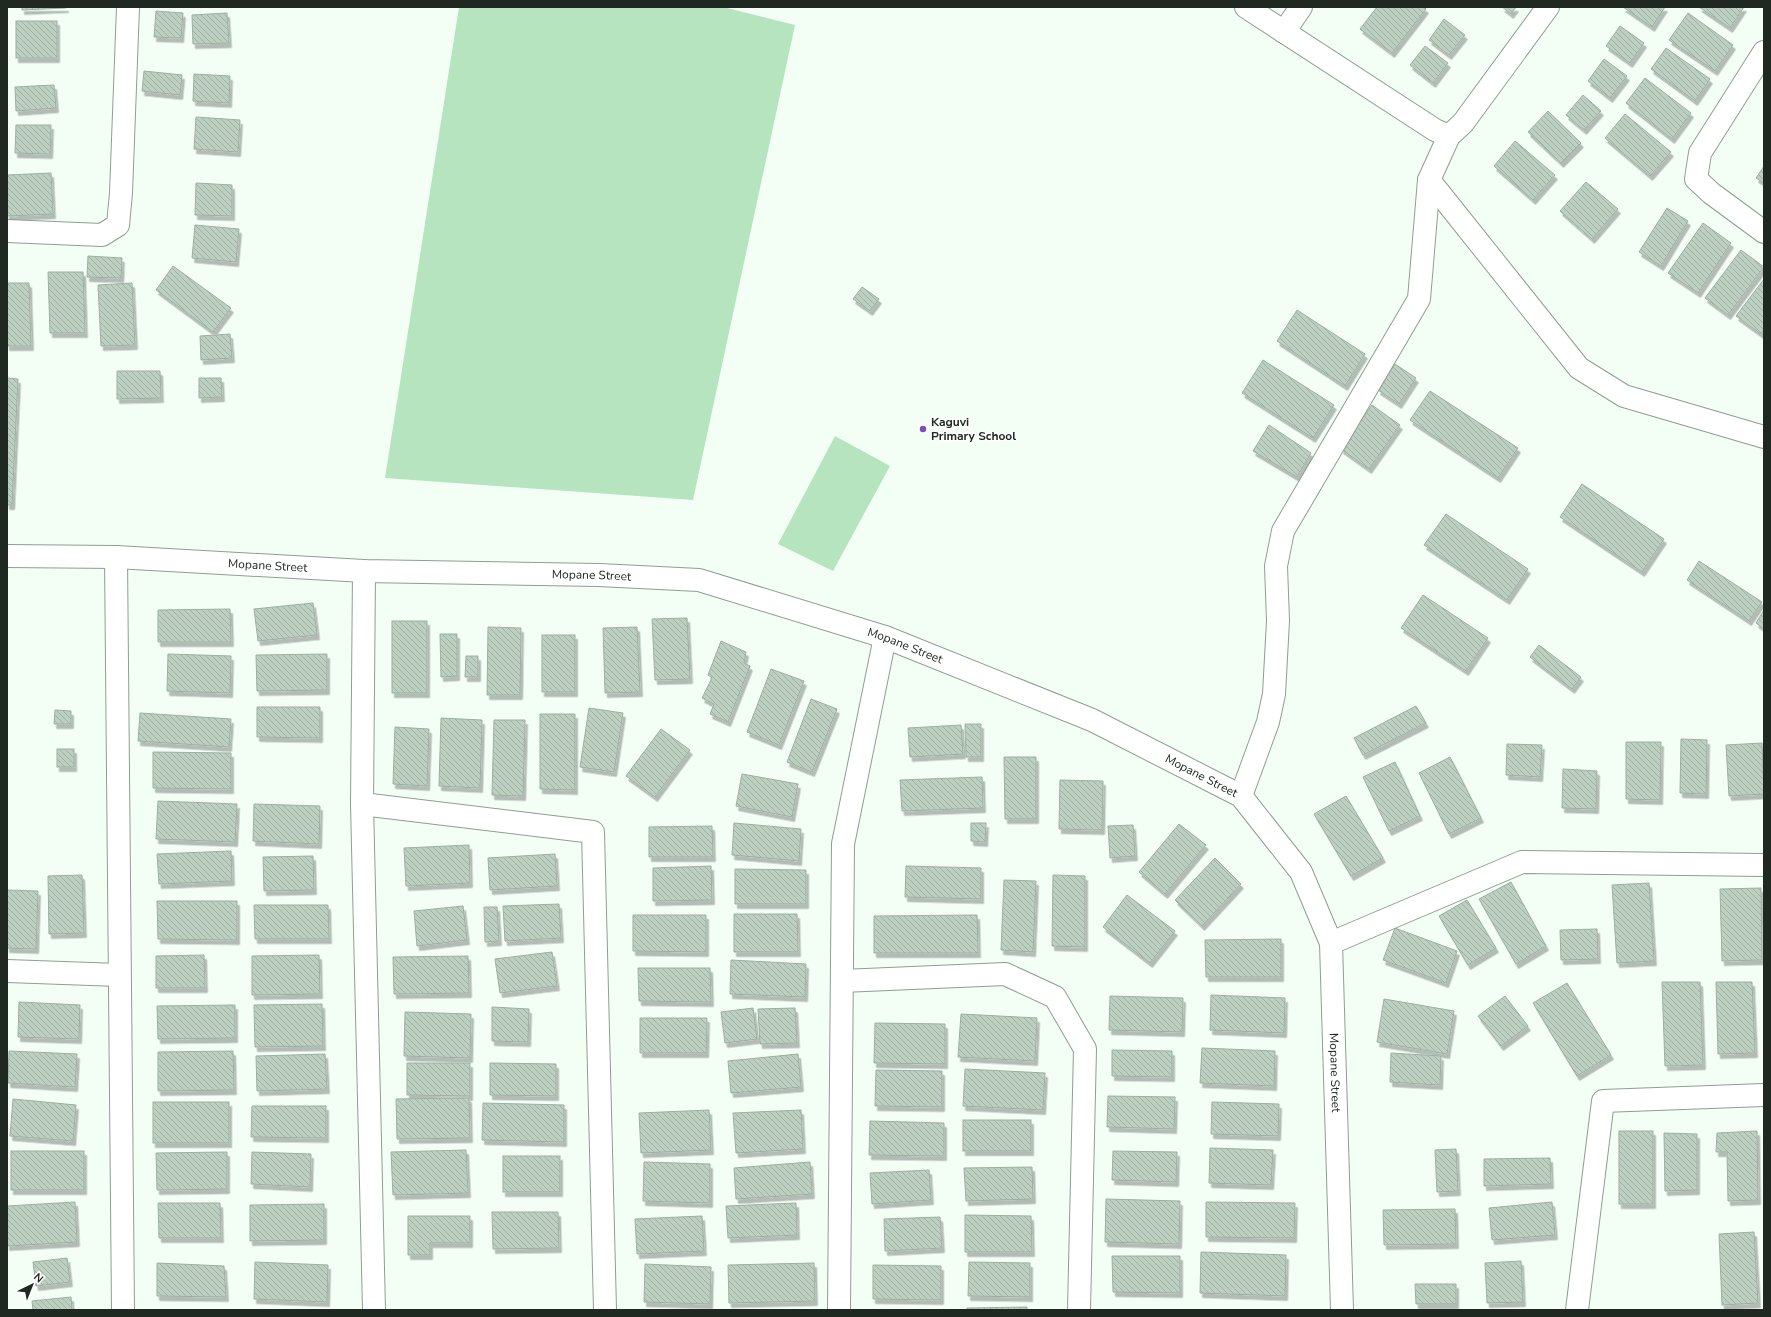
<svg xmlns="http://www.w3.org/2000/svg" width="1771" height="1317" viewBox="0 0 1771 1317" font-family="'Nunito Sans',sans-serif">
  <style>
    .pitch { fill: #b5e4bf }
    .building { fill: url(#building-back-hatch); stroke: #9cafa0; filter: url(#shadow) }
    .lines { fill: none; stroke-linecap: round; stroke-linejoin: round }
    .minor-casing { stroke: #8d9f91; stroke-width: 24 }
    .minor { stroke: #fff; stroke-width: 22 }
    .poi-dot { fill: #804ac2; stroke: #fff; stroke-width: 1.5 }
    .labels { text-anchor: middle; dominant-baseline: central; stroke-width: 3; stroke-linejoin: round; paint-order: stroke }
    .poi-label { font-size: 12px; font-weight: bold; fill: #202822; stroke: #fff; text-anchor: start }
    .street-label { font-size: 12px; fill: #202822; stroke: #fff }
  </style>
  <defs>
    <pattern id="building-back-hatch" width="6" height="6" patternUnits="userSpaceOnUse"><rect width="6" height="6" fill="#bccfc0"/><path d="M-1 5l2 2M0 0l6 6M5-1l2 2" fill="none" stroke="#a1b2a5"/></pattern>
    <filter id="shadow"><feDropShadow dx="2.5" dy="4.5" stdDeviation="0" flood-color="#0004"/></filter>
  </defs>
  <rect width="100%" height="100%" fill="#f3fff5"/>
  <g class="pitch">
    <polygon points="459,7 723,7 795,25 693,500 385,478"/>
    <polygon points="835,436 890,466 833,571 778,544"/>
  </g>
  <g class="building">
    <polygon points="22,7 66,7 66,8 22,10"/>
    <polygon points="1377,7 1424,7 1426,9 1392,53 1360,29"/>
    <polygon points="1502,7 1516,7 1511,14"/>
    <polygon points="1623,7 1665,7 1652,27"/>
    <polygon points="1699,7 1744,7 1730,28"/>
    <polygon points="156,11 183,13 181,38 154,37"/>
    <polygon points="227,13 229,43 193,44 192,15"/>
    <polygon points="1688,13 1733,45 1715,71 1669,40"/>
    <polygon points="1444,19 1465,35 1449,55 1429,40"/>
    <rect x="16" y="21" width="41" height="37"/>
    <polygon points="1620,26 1644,43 1630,63 1606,46"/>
    <polygon points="1425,46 1448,63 1433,83 1410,65"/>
    <polygon points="1666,48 1710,79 1695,101 1651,69"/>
    <polygon points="1604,59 1627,76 1610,98 1588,81"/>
    <polygon points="144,71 182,75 180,95 142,91"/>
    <polygon points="194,74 230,76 229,103 193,101"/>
    <polygon points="1645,78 1691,113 1672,139 1626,103"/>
    <polygon points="54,85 56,108 16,111 15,87"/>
    <polygon points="1583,95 1601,111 1584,130 1566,115"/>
    <polygon points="1548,111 1581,143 1561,163 1528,132"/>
    <polygon points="1625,114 1671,152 1650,176 1605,138"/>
    <polygon points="196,117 240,120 238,152 194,149"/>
    <polygon points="16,125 51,125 50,154 15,153"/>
    <polygon points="1515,141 1555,175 1533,200 1494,166"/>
    <polygon points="1764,166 1764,183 1756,178"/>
    <polygon points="51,173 53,214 7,216 7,175"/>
    <polygon points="1586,182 1618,209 1592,239 1560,211"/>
    <polygon points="196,183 232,185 232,216 195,215"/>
    <polygon points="1667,208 1688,221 1661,266 1639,252"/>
    <polygon points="1703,223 1731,243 1698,293 1668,273"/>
    <polygon points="195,225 239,229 236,262 192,258"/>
    <polygon points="1741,250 1764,267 1728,315 1705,298"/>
    <polygon points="88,256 122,258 121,278 87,277"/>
    <polygon points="173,266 231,308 213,332 156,290"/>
    <polygon points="48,272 83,272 85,333 50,333"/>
    <polygon points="1764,279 1764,329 1761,334 1736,316"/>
    <polygon points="7,283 29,283 31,346 7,346"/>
    <polygon points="132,283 135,345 101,346 98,285"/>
    <polygon points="862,287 879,299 870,311 853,299"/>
    <polygon points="1297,310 1365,354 1345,386 1277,341"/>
    <polygon points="230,334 232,358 201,360 200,336"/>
    <polygon points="1263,360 1334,405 1313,438 1242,393"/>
    <polygon points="1395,364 1416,378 1399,404 1378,390"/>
    <polygon points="117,371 160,371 161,398 117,399"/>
    <polygon points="7,378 18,379 12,505 7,505"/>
    <polygon points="199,378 221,378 222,397 199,398"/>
    <polygon points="1430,391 1518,448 1498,478 1410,420"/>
    <polygon points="1372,405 1400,425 1369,469 1341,449"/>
    <polygon points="1269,425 1311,453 1297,477 1253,451"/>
    <polygon points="1582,484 1664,539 1642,572 1560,517"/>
    <polygon points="1446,514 1528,569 1507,600 1424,545"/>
    <polygon points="1699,561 1762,602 1749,621 1687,580"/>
    <polygon points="1423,595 1488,638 1466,671 1401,628"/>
    <polygon points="313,603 317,635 258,641 254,609"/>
    <polygon points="230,609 231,642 158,642 158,610"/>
    <polygon points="1764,610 1764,629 1756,623"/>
    <polygon points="687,618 690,679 655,680 652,619"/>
    <rect x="392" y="621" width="35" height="72"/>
    <polygon points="488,627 521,628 520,695 487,695"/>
    <polygon points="637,627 640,692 605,693 603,628"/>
    <polygon points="440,634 457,634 457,676 441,677"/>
    <rect x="542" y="635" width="33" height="57"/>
    <polygon points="721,641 746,652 744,663 750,666 728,722 710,714 714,704 702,698 712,678 708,675"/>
    <polygon points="1539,645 1581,677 1572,689 1530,657"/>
    <polygon points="168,654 231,656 230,693 167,691"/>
    <polygon points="327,654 327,690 257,691 256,655"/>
    <polygon points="466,656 478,656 478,677 465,677"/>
    <polygon points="771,669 804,681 779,745 747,732"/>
    <polygon points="811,699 837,709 812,772 787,762"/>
    <polygon points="1416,706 1426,723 1363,755 1354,738"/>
    <polygon points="257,707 320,707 320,738 257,737"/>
    <polygon points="589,708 623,713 614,772 580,767"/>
    <polygon points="55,710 71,711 71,724 54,724"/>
    <polygon points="140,713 231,719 229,747 138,741"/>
    <polygon points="540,714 575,714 575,790 540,789"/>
    <polygon points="441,718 482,720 480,788 439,786"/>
    <polygon points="494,720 525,720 523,796 492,795"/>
    <polygon points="965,724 981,724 981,757 966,757"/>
    <polygon points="961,725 963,754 910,757 908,728"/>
    <polygon points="395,727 429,729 427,786 393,784"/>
    <polygon points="661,729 690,750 655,797 626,776"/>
    <polygon points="1681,739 1707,740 1706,794 1680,793"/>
    <polygon points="1626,742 1661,742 1660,800 1626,799"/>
    <polygon points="1762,743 1764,794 1729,796 1726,745"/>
    <polygon points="1507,744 1542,745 1540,777 1506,775"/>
    <rect x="57" y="749" width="17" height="18"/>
    <polygon points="153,752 231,753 231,789 153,788"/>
    <polygon points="1004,757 1036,757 1036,819 1005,819"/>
    <polygon points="1450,757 1481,818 1449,834 1419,773"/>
    <polygon points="1395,762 1420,816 1389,831 1363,777"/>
    <polygon points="1563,769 1597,771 1596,809 1562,808"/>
    <polygon points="742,774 798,784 792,817 736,806"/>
    <polygon points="982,777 983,808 902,811 900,780"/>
    <polygon points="1060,780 1103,781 1102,830 1059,829"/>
    <polygon points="1346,796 1383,858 1351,876 1314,814"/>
    <polygon points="158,801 237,804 235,842 156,839"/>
    <polygon points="254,804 320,806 319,844 253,841"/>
    <polygon points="734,823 801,829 799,861 732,855"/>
    <polygon points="971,823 986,823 985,842 971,841"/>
    <polygon points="1179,824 1206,845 1165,894 1139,872"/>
    <polygon points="1133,825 1135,856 1110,858 1108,826"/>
    <polygon points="712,826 713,857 649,857 649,827"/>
    <polygon points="469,845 470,883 406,886 404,848"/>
    <polygon points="231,851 232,881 159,884 157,854"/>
    <polygon points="555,854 557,886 490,890 488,858"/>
    <polygon points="313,856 314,890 264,891 263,857"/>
    <polygon points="1215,858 1241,884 1202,926 1175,900"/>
    <polygon points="711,866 712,900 653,901 653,868"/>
    <polygon points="906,866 981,868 981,899 905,897"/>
    <polygon points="735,869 806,870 806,904 735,904"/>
    <polygon points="82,875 84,933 49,934 48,876"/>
    <polygon points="1053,875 1085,876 1085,947 1052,946"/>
    <polygon points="1004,880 1036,881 1033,952 1001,950"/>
    <polygon points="1511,882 1546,946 1516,964 1479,899"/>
    <polygon points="1649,883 1654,961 1617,963 1612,885"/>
    <polygon points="1761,888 1762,960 1722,961 1720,889"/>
    <polygon points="7,890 38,891 36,949 7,948"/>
    <polygon points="1127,895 1175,931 1150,963 1103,927"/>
    <polygon points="1467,900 1496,948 1468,965 1439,916"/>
    <polygon points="157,901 237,901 237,940 158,939"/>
    <polygon points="559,904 561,938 505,941 503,906"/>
    <polygon points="254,905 328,905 329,939 255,939"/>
    <polygon points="463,906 467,940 417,946 414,911"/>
    <polygon points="484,907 497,907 499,941 485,942"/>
    <polygon points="734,914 797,914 798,952 734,952"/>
    <polygon points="633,915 706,915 706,952 633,951"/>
    <polygon points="977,915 978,953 874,953 874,916"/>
    <polygon points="1395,928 1457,951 1446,983 1383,960"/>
    <polygon points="1597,929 1598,959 1561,960 1560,930"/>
    <polygon points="1281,939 1281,977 1206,977 1205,940"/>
    <polygon points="552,952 557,986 500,993 495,959"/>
    <polygon points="204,955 205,988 156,988 156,956"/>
    <polygon points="319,955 320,994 252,995 252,956"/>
    <polygon points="468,956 469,993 394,994 393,957"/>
    <polygon points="731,960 806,964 805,997 730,994"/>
    <polygon points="638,968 710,968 711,1002 639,1001"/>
    <polygon points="1662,982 1700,982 1703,1065 1665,1066"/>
    <polygon points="1716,982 1752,982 1755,1053 1718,1054"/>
    <polygon points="1567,983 1611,1055 1577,1076 1533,1003"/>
    <polygon points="1211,995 1285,998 1284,1033 1210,1030"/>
    <polygon points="1110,996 1183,998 1182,1032 1109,1030"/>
    <polygon points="1505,996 1528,1026 1501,1046 1478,1016"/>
    <polygon points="1384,999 1454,1011 1447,1054 1377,1042"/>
    <polygon points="19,1002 80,1005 79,1039 18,1037"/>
    <polygon points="322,1004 323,1046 255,1047 254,1005"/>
    <polygon points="235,1005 235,1038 158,1039 157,1006"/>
    <polygon points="492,1007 529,1009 528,1042 492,1041"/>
    <polygon points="753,1008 757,1039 725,1043 721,1012"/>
    <polygon points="795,1008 797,1043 760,1044 758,1009"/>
    <polygon points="405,1012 471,1014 470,1058 404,1056"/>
    <polygon points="961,1014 1037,1018 1035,1061 958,1057"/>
    <polygon points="640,1018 707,1018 706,1053 640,1053"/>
    <polygon points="875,1023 945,1024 945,1064 874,1063"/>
    <polygon points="1202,1048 1275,1051 1274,1086 1200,1083"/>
    <polygon points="1112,1050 1172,1051 1172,1077 1112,1076"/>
    <polygon points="9,1051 77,1054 75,1087 8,1083"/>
    <polygon points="233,1051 234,1090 158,1091 158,1052"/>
    <polygon points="1391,1053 1441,1056 1440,1085 1390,1082"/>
    <polygon points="325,1054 327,1089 257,1091 256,1056"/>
    <polygon points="798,1054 801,1087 731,1093 728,1061"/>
    <polygon points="407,1063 470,1063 470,1096 407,1095"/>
    <polygon points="490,1063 556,1064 556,1096 490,1095"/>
    <polygon points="965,1069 1045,1073 1043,1110 963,1106"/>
    <polygon points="876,1070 942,1071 942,1107 875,1106"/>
    <polygon points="1108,1096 1175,1097 1174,1129 1107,1127"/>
    <polygon points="469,1098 470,1138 397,1139 396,1099"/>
    <polygon points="13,1099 76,1105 73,1141 10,1136"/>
    <rect x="153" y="1102" width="76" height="41"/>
    <polygon points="1212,1102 1279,1104 1278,1136 1211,1134"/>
    <polygon points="483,1103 564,1105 564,1142 482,1140"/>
    <polygon points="252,1106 326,1106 326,1138 251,1137"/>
    <polygon points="709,1110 711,1150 641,1153 639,1113"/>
    <polygon points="801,1110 803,1149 736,1153 733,1113"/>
    <rect x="963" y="1120" width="68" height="31"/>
    <polygon points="870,1121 944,1123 944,1156 869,1155"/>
    <rect x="1619" y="1131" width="34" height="73"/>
    <polygon points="1757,1131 1758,1200 1728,1201 1727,1152 1716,1152 1717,1133"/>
    <polygon points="1664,1133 1697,1134 1697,1190 1665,1191"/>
    <polygon points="1210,1148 1273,1150 1271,1185 1209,1183"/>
    <polygon points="1456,1149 1458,1191 1437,1192 1435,1150"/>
    <polygon points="466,1150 468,1193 393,1195 391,1152"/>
    <rect x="11" y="1151" width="73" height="39"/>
    <polygon points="1113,1151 1177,1152 1176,1182 1112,1180"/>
    <polygon points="227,1152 227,1189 157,1190 156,1153"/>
    <polygon points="252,1152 311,1154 310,1187 251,1184"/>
    <rect x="503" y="1156" width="57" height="36"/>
    <polygon points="1550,1158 1551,1184 1484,1186 1484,1159"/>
    <polygon points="644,1162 710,1164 710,1203 643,1201"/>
    <polygon points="810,1162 812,1194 736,1199 734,1168"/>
    <polygon points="1032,1167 1033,1199 966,1201 964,1168"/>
    <polygon points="929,1170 931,1200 872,1204 870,1173"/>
    <polygon points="1106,1199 1180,1201 1179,1244 1105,1242"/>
    <polygon points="75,1202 77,1242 7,1246 7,1206"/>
    <polygon points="1206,1202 1295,1203 1294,1238 1206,1237"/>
    <polygon points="1552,1202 1555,1235 1492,1240 1489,1208"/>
    <polygon points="158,1203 220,1203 221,1238 159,1238"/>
    <polygon points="796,1203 797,1235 728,1238 726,1206"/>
    <polygon points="324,1204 324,1240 250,1241 250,1205"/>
    <polygon points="1455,1209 1456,1244 1384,1245 1383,1210"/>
    <polygon points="492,1212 558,1212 559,1248 493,1249"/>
    <polygon points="965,1215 1031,1216 1032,1252 965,1252"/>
    <polygon points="408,1216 470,1216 470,1243 430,1243 430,1255 408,1255"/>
    <polygon points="702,1216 704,1251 637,1254 635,1219"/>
    <polygon points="940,1217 942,1248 885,1251 884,1219"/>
    <polygon points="1754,1232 1758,1303 1722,1305 1719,1234"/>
    <polygon points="1201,1252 1286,1255 1285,1296 1200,1293"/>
    <polygon points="1112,1256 1180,1256 1180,1293 1113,1292"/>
    <polygon points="67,1258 70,1282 36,1286 33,1262"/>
    <polygon points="1521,1261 1523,1302 1487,1303 1485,1263"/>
    <polygon points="255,1262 328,1265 327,1302 254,1299"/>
    <polygon points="969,1262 1030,1263 1030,1297 968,1296"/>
    <polygon points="157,1263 224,1266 226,1297 157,1296"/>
    <polygon points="814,1263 815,1301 729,1303 728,1265"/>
    <polygon points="645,1264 711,1267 710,1304 644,1302"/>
    <polygon points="873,1265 941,1266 941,1300 873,1299"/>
    <polygon points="1415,1284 1456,1284 1456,1304 1416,1304"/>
    <polygon points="71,1297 72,1310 33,1310 32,1301"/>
    <polygon points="1027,1307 1027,1310 967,1310 967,1308"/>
  </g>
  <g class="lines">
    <g class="minor-casing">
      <g id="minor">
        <polyline points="1246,7 1435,130 1449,136"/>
        <polyline points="1284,32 1301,7"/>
        <polyline points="1764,52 1700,153 1696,179 1711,193 1764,232"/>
        <polyline points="1429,180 1579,368 1624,396 1764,437"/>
        <polyline points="7,231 102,235 118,225 121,193 128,7"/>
        <path id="s1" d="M7 556 116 557 364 571 599 575 699 580 885 637 1092 720 1241 796 1301 872 1331 943 1342 1310"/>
        <polyline points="116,557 123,1310"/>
        <polyline points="364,571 362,804 374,1310"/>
        <polyline points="1241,796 1268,722 1274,694 1278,621 1276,566 1283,531 1419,299 1429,180 1449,136 1463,123 1548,7"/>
        <polyline points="362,804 593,832 605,1310"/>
        <polyline points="1331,943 1522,862 1764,865"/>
        <polyline points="7,971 119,975"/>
        <polyline points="842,981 1005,974 1055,997 1085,1049 1079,1310"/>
        <polyline points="839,1310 843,844 885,637"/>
        <polyline points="1577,1310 1603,1101 1764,1095"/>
      </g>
    </g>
    <use href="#minor" class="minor"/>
  </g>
  <circle class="poi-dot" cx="923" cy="429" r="4"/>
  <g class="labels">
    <g class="poi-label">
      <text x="931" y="422">Kaguvi<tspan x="931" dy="14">Primary School</tspan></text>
    </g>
    <g class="street-label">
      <text stroke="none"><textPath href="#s1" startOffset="261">Mopane Street</textPath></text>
      <text stroke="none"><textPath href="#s1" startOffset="585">Mopane Street</textPath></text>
      <text stroke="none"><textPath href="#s1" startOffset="909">Mopane Street</textPath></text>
      <text stroke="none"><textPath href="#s1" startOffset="1233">Mopane Street</textPath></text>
      <text stroke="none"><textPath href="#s1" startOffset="1581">Mopane Street</textPath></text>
    </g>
  </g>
  <rect width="1771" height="1317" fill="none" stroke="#202822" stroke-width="16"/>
  <g transform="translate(32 1285) rotate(43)" stroke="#ffffff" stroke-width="3" paint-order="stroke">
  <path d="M0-3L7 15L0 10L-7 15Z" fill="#202822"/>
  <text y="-6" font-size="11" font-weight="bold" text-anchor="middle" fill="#202822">N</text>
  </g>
</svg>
